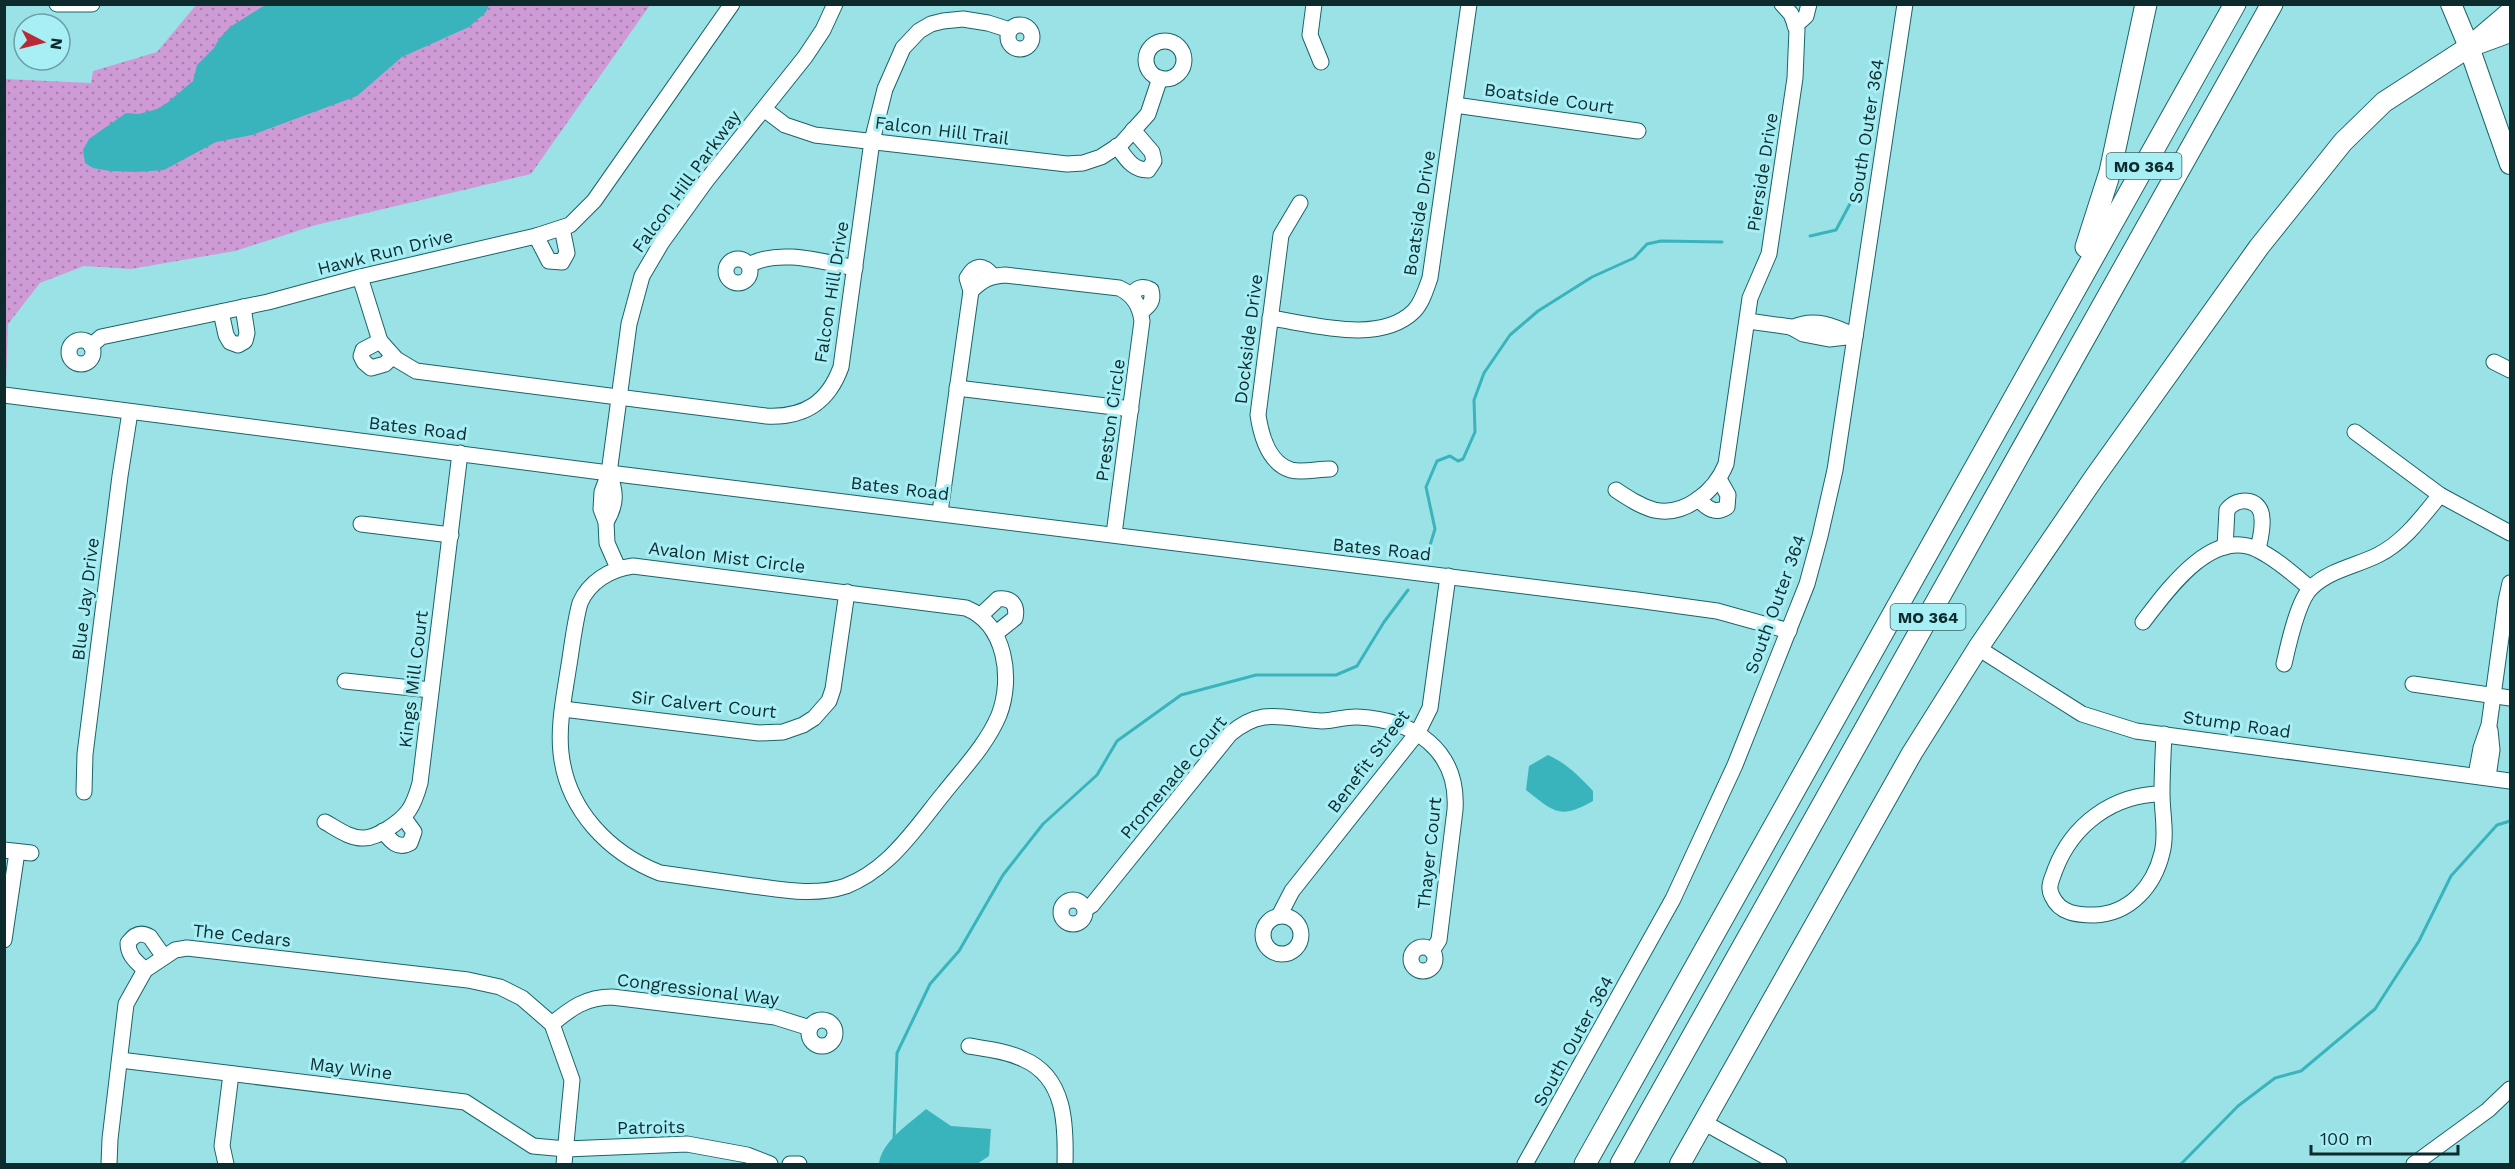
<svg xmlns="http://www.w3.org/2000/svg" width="2515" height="1169" viewBox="0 0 2515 1169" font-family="'Work Sans',sans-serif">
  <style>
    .grass { fill: url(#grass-dots) }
    .water { fill: #39b4bc }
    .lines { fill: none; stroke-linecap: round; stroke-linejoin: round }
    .stream { stroke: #39b4bc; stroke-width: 3 }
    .minor-casing { stroke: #186469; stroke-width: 17 }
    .major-casing { stroke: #186469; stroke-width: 22 }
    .highway-casing { stroke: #186469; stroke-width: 23 }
    .minor { stroke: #fff; stroke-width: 15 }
    .major { stroke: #fff; stroke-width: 20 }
    .highway { stroke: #fff; stroke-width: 21 }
    .labels { text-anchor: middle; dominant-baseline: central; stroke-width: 6; stroke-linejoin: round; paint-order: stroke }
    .shield { fill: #a8eff5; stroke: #3c6669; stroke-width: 1.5 }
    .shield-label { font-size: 16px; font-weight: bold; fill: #0d2b2d }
    .street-label { font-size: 18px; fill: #0d2b2d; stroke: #a8eff5 }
  </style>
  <defs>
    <pattern id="grass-dots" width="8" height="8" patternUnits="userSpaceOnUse" patternTransform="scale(1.5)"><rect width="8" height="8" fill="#cf9bd6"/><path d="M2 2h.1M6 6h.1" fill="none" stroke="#a67fae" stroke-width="1.8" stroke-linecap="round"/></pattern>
  </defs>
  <rect width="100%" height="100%" fill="#9be2e7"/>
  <polygon class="grass" points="196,5 650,5 531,174 316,225 235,251 131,269 84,266 40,283 8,324 6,384 5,384 5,79 91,83 93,71 157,52"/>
  <g class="water">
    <polygon points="267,4 489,5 486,12 469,27 402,57 357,96 252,135 216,142 164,170 137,172 110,171 93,168 85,163 83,150 89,139 126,113 139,114 157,109 167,103 193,81 197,65 214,48 219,39 230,27"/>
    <path d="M1548 755C1566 763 1579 776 1593 791V801C1560 820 1554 812 1526 790L1529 766Z"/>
    <path d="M926 1109 951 1126 991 1129 989 1156 977 1164H879C881 1142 910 1123 926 1109Z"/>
  </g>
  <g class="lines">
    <g class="stream">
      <polyline points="1810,236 1836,230 1851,202"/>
      <polyline points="1428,552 1435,529 1426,487 1437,461 1450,456 1458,461 1463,459 1475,432 1474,400 1484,373 1510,335 1538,311 1592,277 1634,258 1647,244 1661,241 1722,242"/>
      <polyline points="894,1139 897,1053 930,984 959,951 1003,875 1043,824 1097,775 1117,741 1181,695 1256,675 1336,675 1357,666 1384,622 1408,590"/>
      <polyline points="2181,1164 2238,1106 2275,1078 2301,1071 2375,1009 2419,941 2451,876 2497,825 2510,821"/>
    </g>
    <g class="minor-casing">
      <g id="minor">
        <polyline points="57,4 92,4"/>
        <polyline points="1314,4 1310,35 1321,62"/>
        <circle cx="1020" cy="37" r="12"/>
        <polyline points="1795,26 1806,16 1809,4"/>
        <circle cx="1165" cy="60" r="19"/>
        <polyline points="1455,105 1638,131"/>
        <polyline points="764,109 785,125 815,135 1067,164 1083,163 1101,157 1121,144 1148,114 1160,78"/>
        <path d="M1117 146C1126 158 1132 170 1148 170L1154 161 1152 152 1133 130"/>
        <path d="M1300 203 1281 235 1258 415C1261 435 1268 463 1291 470 1302 473 1318 469 1330 469"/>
        <polyline points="536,236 549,261 562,262 567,253 562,228"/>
        <circle cx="738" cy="271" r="12"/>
        <path d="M749 265C779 248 823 262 855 268"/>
        <path d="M360 277 380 341 396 359 416 371 766 416C804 418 828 403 841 367L872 141 885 89 903 48 919 31 931 24 943 21 963 19 988 23 1010 30"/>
        <path d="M971 291 967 278C975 264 983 264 993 276"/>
        <path d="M1131 295C1137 288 1142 285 1151 290 1154 301 1150 305 1141 312"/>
        <polyline points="221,312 226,335 230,342 238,345 245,341 247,333 243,307"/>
        <path d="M1270 318C1312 324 1380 345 1414 311 1422 303 1426 289 1430 278L1469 4"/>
        <polyline points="1748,321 1791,327 1803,334 1829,339 1855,336"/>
        <path d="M1792 328C1814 317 1834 326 1855 336"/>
        <circle cx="81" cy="352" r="12"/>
        <polyline points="380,341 363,350 361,356 364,362 371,368 385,364 393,356"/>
        <polyline points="91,346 101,337 268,302 360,277 536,236 570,225 594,201 732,4"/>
        <polyline points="2494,362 2510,370"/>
        <polyline points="957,388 1131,409"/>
        <polyline points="4,395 609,473 1637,600 1717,611 1789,631"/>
        <polyline points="2355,432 2440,495 2510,533"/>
        <path d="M1616 490C1628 498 1640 506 1654 510 1685 517 1715 491 1726 464L1750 298 1769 254 1795 78 1797 29 1791 14 1782 4"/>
        <path d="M1698 499C1707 508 1715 515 1727 507L1728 495 1719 479"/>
        <path d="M940 512 971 291C982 280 989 276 1005 275L1119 288C1133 294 1140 306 1142 321L1114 534"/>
        <path d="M606 522C617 504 616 492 609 473"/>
        <polyline points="361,524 451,535"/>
        <path d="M2225 547 2227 510C2239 495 2262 499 2262 519 2263 529 2260 540 2258 549"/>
        <path d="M633 566 966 608C1006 624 1013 679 999 715 987 744 963 769 944 793 926 815 909 840 888 859 876 870 861 880 846 886 813 897 779 889 746 885 718 881 689 877 660 873 609 853 567 810 561 753 558 726 564 697 568 671 572 648 574 625 580 603 589 582 610 569 633 566Z"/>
        <polyline points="618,568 607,543 606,522 601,509 602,492 609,473 629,324 642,276 662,242 706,181 805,57 823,30 835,4"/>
        <path d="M980 616 998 599C1011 597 1018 605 1015 618L995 634"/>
        <path d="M2143 622C2166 592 2212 526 2258 550 2277 559 2294 575 2310 588"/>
        <polyline points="1978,648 2082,714 2136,731 2510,781"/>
        <path d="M2284 664C2288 646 2298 599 2312 587 2330 570 2356 566 2378 555 2404 542 2422 517 2440 495"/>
        <polyline points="345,681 431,690"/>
        <polyline points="2413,684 2510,698"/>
        <polyline points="563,709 759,733 783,732 803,725 814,718 829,701 833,689 847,592"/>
        <polyline points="2476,775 2481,748 2489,725 2506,601 2510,583"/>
        <polyline points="2488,777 2492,750 2490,730"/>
        <polyline points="84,792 85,754 120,476 130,412"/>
        <path d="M2162 794C2113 794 2072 825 2055 870 2052 879 2047 887 2052 896 2060 914 2078 915 2094 915 2130 914 2154 886 2162 853 2167 834 2162 813 2162 794 2162 774 2163 754 2164 734"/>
        <path d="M325 822C336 828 350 839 364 838 372 838 379 834 386 830 408 816 413 808 420 783L460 453"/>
        <path d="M383 831C391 841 398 850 410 843L414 832 404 818"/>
        <polyline points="4,850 31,853"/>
        <circle cx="1073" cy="912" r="12"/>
        <path d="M1085 909 1092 905 1230 734C1263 706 1283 719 1322 721 1334 721 1346 716 1358 717 1414 720 1459 750 1455 810L1439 940 1432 951"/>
        <polyline points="1279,916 1292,891 1418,732 1430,708 1448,576"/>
        <circle cx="1282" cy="935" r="19"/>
        <polyline points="4,940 17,852"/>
        <circle cx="1423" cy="959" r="12"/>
        <path d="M145 970C137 962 128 956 128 943 134 935 140 931 150 937L164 957"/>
        <circle cx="822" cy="1033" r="13"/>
        <path d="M552 1024C571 1008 586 997 612 997L775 1017 810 1028"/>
        <path d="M969 1046C987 1049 1006 1051 1023 1059 1066 1077 1066 1126 1065 1164"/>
        <polyline points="120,1060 465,1102 533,1146 566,1149 687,1144 747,1155 770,1164"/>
        <polyline points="1703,1122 1779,1164"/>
        <polyline points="109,1164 110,1139 126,1004 145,970 175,950 187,948 468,980 500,987 522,998 552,1024 572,1080 564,1164"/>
        <polyline points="226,1164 222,1146 231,1074"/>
        <polyline points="790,1164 799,1164"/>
        <polyline points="1525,1164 1673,899 1735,765 1807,584 1820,536 1835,470 1905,4"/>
        <polyline points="2414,1164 2488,1110 2510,1089"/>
      </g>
    </g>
    <g class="major-casing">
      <g id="major">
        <polyline points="2451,4 2469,47 2510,164"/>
        <polyline points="2480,43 2510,32"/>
        <polyline points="1680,1164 1912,753 1978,648 2094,478 2259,247 2343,142 2384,102 2469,47 2510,12"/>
      </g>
    </g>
    <g class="highway-casing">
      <g id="highway">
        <polyline points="2086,247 2110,172 2146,4"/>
        <polyline points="1585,1164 2235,4"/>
        <polyline points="1621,1164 2272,4"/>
      </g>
    </g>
    <use href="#minor" class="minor"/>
    <use href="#major" class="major"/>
    <use href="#highway" class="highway"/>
  </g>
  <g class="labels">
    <g class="shield">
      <rect x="2106.5" y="153" width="75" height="26" rx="4.5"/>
      <rect x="1890.5" y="604" width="75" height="26" rx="4.5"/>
    </g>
    <g class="shield-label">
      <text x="2144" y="166">MO 364</text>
      <text x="1928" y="617">MO 364</text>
    </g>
    <g class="street-label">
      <text transform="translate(1549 98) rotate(8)">Boatside Court</text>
      <text transform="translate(942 130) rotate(7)">Falcon Hill Trail</text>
      <text transform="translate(1866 131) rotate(-81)">South Outer 364</text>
      <text transform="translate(1762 172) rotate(-81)">Pierside Drive</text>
      <text transform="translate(686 181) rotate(-54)">Falcon Hill Parkway</text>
      <text transform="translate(1419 213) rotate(-81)">Boatside Drive</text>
      <text transform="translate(385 252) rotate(-14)">Hawk Run Drive</text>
      <text transform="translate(831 292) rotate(-81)">Falcon Hill Drive</text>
      <text transform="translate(1248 339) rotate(-83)">Dockside Drive</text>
      <text transform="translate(1110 420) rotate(-82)">Preston Circle</text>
      <text transform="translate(418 428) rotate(7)">Bates Road</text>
      <text transform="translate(900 488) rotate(7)">Bates Road</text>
      <text transform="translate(1382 549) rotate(6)">Bates Road</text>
      <text transform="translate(727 557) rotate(7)">Avalon Mist Circle</text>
      <text transform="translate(85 599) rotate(-83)">Blue Jay Drive</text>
      <text transform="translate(1775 604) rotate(-70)">South Outer 364</text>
      <text transform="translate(413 679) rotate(-83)">Kings Mill Court</text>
      <text transform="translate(704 704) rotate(6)">Sir Calvert Court</text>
      <text transform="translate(2237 724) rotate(8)">Stump Road</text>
      <text transform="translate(1368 761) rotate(-53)">Benefit Street</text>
      <text transform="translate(1173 777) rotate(-50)">Promenade Court</text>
      <text transform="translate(1429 853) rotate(-84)">Thayer Court</text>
      <text transform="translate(242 935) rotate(6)">The Cedars</text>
      <text transform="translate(698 989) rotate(7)">Congressional Way</text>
      <text transform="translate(1573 1041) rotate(-61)">South Outer 364</text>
      <text transform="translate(351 1068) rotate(7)">May Wine</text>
      <text transform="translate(651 1127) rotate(-1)">Patroits</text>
    </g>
  </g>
  <rect width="2515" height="1169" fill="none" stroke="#0d2b2d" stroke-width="12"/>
  <g transform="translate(42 42) rotate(97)"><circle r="28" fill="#a8eff5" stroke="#6aa1a5" stroke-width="1.5"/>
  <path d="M0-4.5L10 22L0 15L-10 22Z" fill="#ba2935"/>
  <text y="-9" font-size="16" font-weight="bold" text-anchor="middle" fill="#0d2b2d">N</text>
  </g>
  <path d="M2311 1145v9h147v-9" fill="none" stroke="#0d2b2d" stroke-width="3"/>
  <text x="2320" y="1145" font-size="18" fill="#0d2b2d" stroke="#a8eff5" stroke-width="4.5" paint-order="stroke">100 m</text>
</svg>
